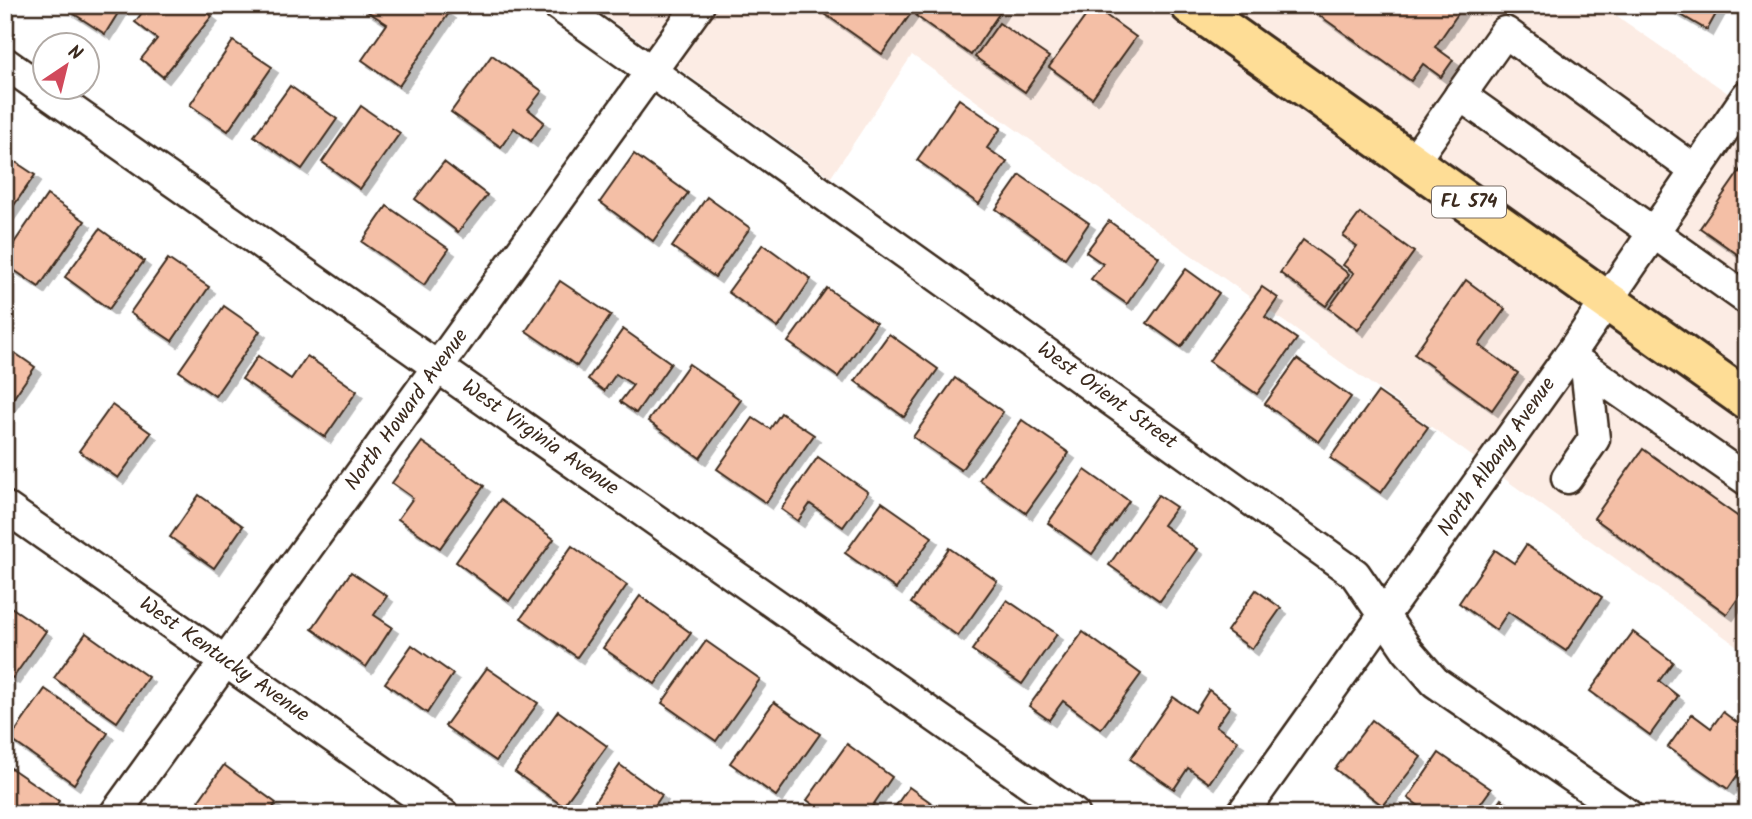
<svg xmlns="http://www.w3.org/2000/svg" width="1752" height="819" viewBox="0 0 1752 819" font-family="Kalam,sans-serif">
  <style>
    .built { fill: #fcece4 }
    .building { fill: #f4bfa6; stroke: #3b2a1e; stroke-width: 2; filter: url(#shadow) }
    .lines { fill: none; stroke-linecap: round; stroke-linejoin: round }
    .minor-casing { stroke: #3b2a1e; stroke-width: 35 }
    .major-casing { stroke: #3b2a1e; stroke-width: 44 }
    .minor { stroke: #fff; stroke-width: 30 }
    .major { stroke: #fedd96; stroke-width: 38 }
    .labels { text-anchor: middle; dominant-baseline: central; stroke-width: 5; stroke-linejoin: round; paint-order: stroke }
    .shield { fill: #fff; stroke: #766a62; stroke-width: 2 }
    .shield-label { font-size: 19px; font-weight: bold; fill: #3b2a1e }
    .street-label { font-size: 21px; fill: #3b2a1e; stroke: #fff }
  </style>
  <defs>
    <filter id="shadow"><feDropShadow dx="6" dy="6" stdDeviation="0" flood-color="#0004"/></filter>
  </defs>
  <rect width="100%" height="100%" fill="#fff"/>
  <filter id="ink" filterUnits="userSpaceOnUse"><feTurbulence type="fractalNoise" baseFrequency=".0143" numOctaves="2"/><feDisplacementMap in="SourceGraphic" scale="14" xChannelSelector="R" yChannelSelector="G"/><feConvolveMatrix kernelMatrix="1 2 1 2 8 2 1 2 1" color-interpolation-filters="sRGB"/></filter>
  <g filter="url(#ink)">
    <g class="built">
      <polygon points="589,5 679,5 649,47"/>
      <polygon points="717,5 1159,5 1585,306 1476,459 912,55 831,177 674,65"/>
      <polygon points="1219,5 1601,5 1729,94 1605,277"/>
      <polygon points="1747,124 1747,379 1630,295"/>
      <polygon points="1610,324 1747,422 1747,653 1502,477"/>
    </g>
    <g class="building">
      <polygon points="71,5 123,5 105,34 68,10"/>
      <polygon points="148,5 198,5 212,16 163,77 141,59 157,39 135,22"/>
      <polygon points="371,5 437,5 449,13 399,86 362,60 387,24 367,11"/>
      <polygon points="826,5 917,5 882,54 822,12"/>
      <polygon points="923,5 1005,5 971,55 916,16"/>
      <polygon points="1305,5 1464,5 1435,47 1453,60 1441,77 1423,64 1411,81"/>
      <polygon points="1664,5 1721,5 1707,30"/>
      <polygon points="1093,6 1136,37 1092,98 1049,67"/>
      <polygon points="999,23 1049,57 1025,92 975,57"/>
      <polygon points="233,41 272,67 228,131 190,105"/>
      <polygon points="492,55 542,91 528,109 544,122 531,141 514,128 501,147 451,112"/>
      <polygon points="290,86 337,119 302,169 254,136"/>
      <polygon points="959,99 1001,128 987,148 1007,162 979,204 917,160"/>
      <polygon points="361,106 400,133 360,189 322,162"/>
      <polygon points="634,154 688,193 653,241 600,202"/>
      <polygon points="5,155 35,175 5,218"/>
      <polygon points="444,162 487,195 458,232 415,199"/>
      <polygon points="1746,162 1747,162 1747,261 1700,228"/>
      <polygon points="1020,175 1089,223 1065,258 996,209"/>
      <polygon points="47,195 85,221 39,287 5,264 5,256"/>
      <polygon points="707,197 750,228 715,277 672,247"/>
      <polygon points="387,206 449,249 424,285 362,242"/>
      <polygon points="1360,213 1414,252 1358,330 1329,308 1354,273 1343,265 1357,246 1343,236"/>
      <polygon points="1109,221 1159,257 1127,304 1091,279 1103,264 1086,252"/>
      <polygon points="100,229 144,261 109,309 65,277"/>
      <polygon points="1303,240 1349,274 1326,306 1280,273"/>
      <polygon points="763,244 811,279 778,328 728,292"/>
      <polygon points="168,259 209,287 172,341 130,313"/>
      <polygon points="1186,269 1219,293 1181,347 1147,323"/>
      <polygon points="1466,280 1505,309 1479,345 1518,373 1492,410 1414,354"/>
      <polygon points="560,281 611,315 577,366 526,331"/>
      <polygon points="1262,287 1278,298 1265,317 1297,339 1257,394 1209,361"/>
      <polygon points="827,288 876,323 838,377 788,342"/>
      <polygon points="224,306 260,331 215,396 179,371"/>
      <polygon points="623,329 671,363 636,413 620,402 633,385 616,374 604,391 588,379"/>
      <polygon points="889,334 938,369 904,417 855,381"/>
      <polygon points="12,351 35,367 5,410 5,360"/>
      <polygon points="258,356 291,379 307,356 357,391 325,437 242,379"/>
      <polygon points="1297,359 1351,397 1319,442 1265,404"/>
      <polygon points="689,364 741,400 700,458 648,421"/>
      <polygon points="955,378 1003,412 961,470 913,437"/>
      <polygon points="1378,392 1428,427 1381,493 1330,458"/>
      <polygon points="112,405 151,433 118,478 79,451"/>
      <polygon points="781,413 814,435 766,503 717,469 753,418 770,429"/>
      <polygon points="1022,420 1069,453 1026,513 979,480"/>
      <polygon points="422,442 484,486 440,548 398,519 413,498 392,483"/>
      <polygon points="1643,449 1747,523 1747,586 1727,614 1594,518"/>
      <polygon points="818,457 868,492 843,527 810,504 798,521 781,509"/>
      <polygon points="1085,470 1129,501 1092,554 1048,523"/>
      <polygon points="199,495 243,526 214,568 170,537"/>
      <polygon points="1158,495 1176,507 1163,525 1197,549 1160,601 1109,565"/>
      <polygon points="500,500 554,539 509,601 456,562"/>
      <polygon points="882,502 932,537 896,589 845,553"/>
      <polygon points="1526,545 1602,597 1566,651 1508,612 1496,630 1459,603 1495,550 1514,563"/>
      <polygon points="572,546 627,585 577,657 521,618"/>
      <polygon points="949,548 997,581 958,636 911,603"/>
      <polygon points="351,572 387,596 374,615 392,627 366,667 312,629"/>
      <polygon points="1256,590 1281,608 1252,649 1227,631"/>
      <polygon points="640,596 691,633 655,684 603,648"/>
      <polygon points="1007,600 1057,634 1022,684 972,650"/>
      <polygon points="5,603 46,631 13,678 5,673"/>
      <polygon points="1083,632 1141,674 1101,729 1063,701 1049,720 1029,706"/>
      <polygon points="1633,632 1673,662 1659,681 1678,696 1650,735 1590,691"/>
      <polygon points="86,633 148,677 117,722 54,678"/>
      <polygon points="706,641 760,679 716,741 662,703"/>
      <polygon points="412,645 453,674 427,713 385,683"/>
      <polygon points="487,668 538,703 496,761 445,726"/>
      <polygon points="45,689 108,733 74,784 10,739"/>
      <polygon points="1209,690 1230,706 1216,726 1238,741 1209,783 1188,768 1174,789 1130,759 1173,697 1195,712"/>
      <polygon points="774,702 820,734 776,796 730,763"/>
      <polygon points="558,711 607,746 563,806 515,772"/>
      <polygon points="1723,712 1747,730 1747,761 1728,789 1668,747 1692,714 1711,728"/>
      <polygon points="1372,720 1421,757 1383,806 1335,769"/>
      <polygon points="847,744 892,777 867,814 826,814 807,800"/>
      <polygon points="1439,753 1491,789 1473,814 1430,814 1408,798"/>
      <polygon points="5,764 59,801 50,814 5,814"/>
      <polygon points="224,765 276,803 269,814 190,813"/>
      <polygon points="620,765 662,795 649,814 586,814"/>
      <polygon points="909,787 947,814 890,814"/>
      <polygon points="1501,799 1523,814 1491,814"/>
    </g>
    <g class="lines">
      <g class="minor-casing">
        <g id="minor">
          <polyline points="558,5 1355,574 1408,651 1435,682 1627,814"/>
          <polyline points="5,63 1074,814"/>
          <polyline points="1460,95 1747,299"/>
          <polyline points="1413,162 1505,32 1696,171"/>
          <polyline points="1569,356 1747,480"/>
          <polyline points="1567,478 1594,439 1586,368"/>
          <polyline points="5,507 443,814"/>
          <polyline points="115,814 699,5"/>
          <polyline points="1242,814 1569,356 1747,96"/>
        </g>
      </g>
      <g class="major-casing">
        <polyline id="major" points="1190,5 1747,400"/>
      </g>
      <use href="#minor" class="minor"/>
      <use href="#major" class="major"/>
    </g>
  </g>
  <g class="labels">
    <rect class="shield" x="1432" y="186.5" width="74" height="31" rx="5"/>
    <g class="shield-label">
      <text x="1469" y="202">FL 574</text>
    </g>
    <g class="street-label">
      <text transform="translate(1107 396) rotate(36)">West Orient Street</text>
      <text transform="translate(407 410) rotate(-54)">North Howard Avenue</text>
      <text transform="translate(540 438) rotate(35)">West Virginia Avenue</text>
      <text transform="translate(1497 457) rotate(-55)">North Albany Avenue</text>
      <text transform="translate(224 660) rotate(35)">West Kentucky Avenue</text>
    </g>
  </g>
  <rect width="1752" height="819" fill="none" stroke="#fff" stroke-width="28"/>
  <rect x="14" y="14" width="1724" height="791" fill="none" stroke="#3b2a1e" stroke-width="2.5" filter="url(#ink)"/>
  <g transform="translate(66 66) rotate(35)"><circle r="33" fill="#ffffff" stroke="#b1aaa5" stroke-width="2"/>
  <path d="M0-5L12 26L0 18L-12 26Z" fill="#d1495b"/>
  <text y="-10" font-size="19" font-weight="bold" text-anchor="middle" fill="#3b2a1e">N</text>
  </g>
</svg>
